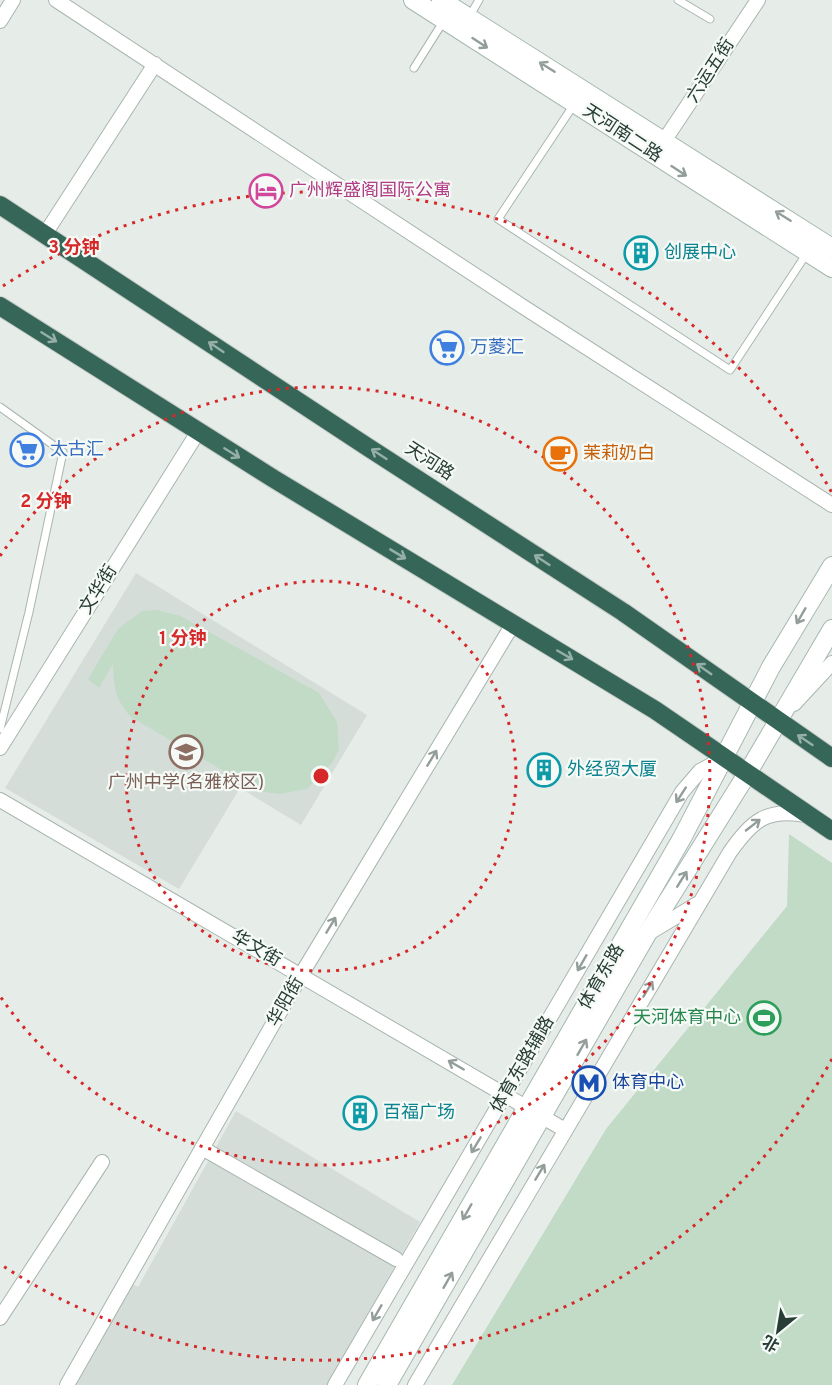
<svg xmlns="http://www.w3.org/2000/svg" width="832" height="1385" viewBox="0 0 832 1385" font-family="Overpass,'Noto Sans SC',sans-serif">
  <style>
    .built { fill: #d4ddd8 }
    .green { fill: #c1dbc6 }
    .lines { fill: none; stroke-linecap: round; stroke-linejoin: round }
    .lane-casing { stroke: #a9b5af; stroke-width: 9 }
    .street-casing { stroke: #a9b5af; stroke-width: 16 }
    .secondary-casing { stroke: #a5b7af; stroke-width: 20 }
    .highway-casing { stroke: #c3c9c6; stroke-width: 20 }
    .lane { stroke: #fff; stroke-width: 7 }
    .street { stroke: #fff; stroke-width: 14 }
    .secondary { stroke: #fff; stroke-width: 18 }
    .highway { stroke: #366657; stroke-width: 18 }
    .oneway { stroke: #939e9a }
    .oneway2 { stroke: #96b0a7 }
    .ring { fill: none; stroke: #d62828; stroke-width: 3; stroke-dasharray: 3 6 }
    .labels { text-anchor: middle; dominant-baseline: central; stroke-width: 4.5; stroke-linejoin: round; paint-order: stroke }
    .street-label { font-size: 18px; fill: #273d35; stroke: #f6faf7 }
    .hotel-label { font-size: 18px; fill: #b23c85; stroke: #f6faf7; text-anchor: start }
    .culture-label { font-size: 18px; fill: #0d838f; stroke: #f6faf7; text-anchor: start }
    .shop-label { font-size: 18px; fill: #366cbe; stroke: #f6faf7; text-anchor: start }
    .food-label { font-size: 18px; fill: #c56008; stroke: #f6faf7; text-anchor: start }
    .education-label { font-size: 18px; fill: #785e54; stroke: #f6faf7 }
    .leisure-label { font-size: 18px; fill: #27864d; stroke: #f6faf7; text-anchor: end }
    .transit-label { font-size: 18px; fill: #164399; stroke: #f6faf7; text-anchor: start }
    .centre { fill: #d62828; stroke: #f6faf7; stroke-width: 3 }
    .ring-label { font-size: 18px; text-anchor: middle; font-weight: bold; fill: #d62828; stroke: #f6faf7; stroke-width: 4.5; stroke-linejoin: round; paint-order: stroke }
  </style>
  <rect width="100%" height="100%" fill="#e6ede9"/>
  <g class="built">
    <polygon points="136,573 367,715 301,825 240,788 179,889 5,788"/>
    <polygon points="236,1111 420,1222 327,1385 73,1385 131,1283 138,1287"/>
  </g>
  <g class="green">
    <path d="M157 610 180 616 319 693 337 722 339 749 332 763 307 789 279 794 258 791 131 717C115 699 114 688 113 664L99 688 88 679 118 629 142 611Z"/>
    <polygon points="789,834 832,863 832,1385 452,1385 606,1129 787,906"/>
  </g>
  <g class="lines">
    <g class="lane-casing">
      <g id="lane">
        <polyline points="678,0 710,19"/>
        <polyline points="469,17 479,0"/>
        <polyline points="414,68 443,22"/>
        <polyline points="575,103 498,219 730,370 807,253"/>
        <polyline points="0,407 63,452 29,612 0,729"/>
      </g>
    </g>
    <g class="street-casing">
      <g id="street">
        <polyline points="56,0 525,308 832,505"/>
        <polyline points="0,21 13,0"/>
        <polyline points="664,141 758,0"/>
        <polyline points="45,234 155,64"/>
        <polyline points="794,704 832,663"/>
        <polyline points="0,748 198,432"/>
        <polyline points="0,800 565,1130"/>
        <polyline points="649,933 697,904"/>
        <polyline points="202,1148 396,1259"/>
        <polyline points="0,1318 102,1162"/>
        <polyline points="67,1385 301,975 513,624"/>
        <polyline points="335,1385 682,792 700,771 724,758"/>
        <path d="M415 1385 730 852C752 821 766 808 806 815"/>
      </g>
    </g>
    <g class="secondary-casing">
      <g id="secondary">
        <polyline points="413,0 832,268"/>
        <polyline points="441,0 832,248"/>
        <polyline points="367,1385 682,838 771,667 832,566"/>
        <polyline points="387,1385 647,934 747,774 832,629"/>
      </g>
    </g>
    <g class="highway-casing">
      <g id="highway">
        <polyline points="0,205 366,446 623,612 832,758"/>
        <polyline points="0,306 274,479 655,710 832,831"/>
      </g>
    </g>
    <use href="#lane" class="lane"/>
    <use href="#street" class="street"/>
    <use href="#secondary" class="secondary"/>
    <use href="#highway" class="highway"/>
  </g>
  <defs><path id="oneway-shaft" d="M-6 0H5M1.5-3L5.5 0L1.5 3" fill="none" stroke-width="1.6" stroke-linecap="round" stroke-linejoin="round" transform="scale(1.5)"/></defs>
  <g class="oneway">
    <use href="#oneway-shaft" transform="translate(480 43) rotate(33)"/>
    <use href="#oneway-shaft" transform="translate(547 67) rotate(-148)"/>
    <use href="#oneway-shaft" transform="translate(679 171) rotate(33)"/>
    <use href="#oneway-shaft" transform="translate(783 216) rotate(-148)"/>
    <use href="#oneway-shaft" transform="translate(801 616) rotate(120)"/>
    <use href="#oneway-shaft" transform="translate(432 758) rotate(-59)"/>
    <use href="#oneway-shaft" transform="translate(681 795) rotate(123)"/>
    <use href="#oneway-shaft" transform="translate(753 825) rotate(-38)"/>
    <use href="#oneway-shaft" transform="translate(682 879) rotate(-58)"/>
    <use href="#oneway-shaft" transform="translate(331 925) rotate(-59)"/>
    <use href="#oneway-shaft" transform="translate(582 963) rotate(120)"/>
    <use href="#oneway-shaft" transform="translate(648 989) rotate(-59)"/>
    <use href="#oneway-shaft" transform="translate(582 1047) rotate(-60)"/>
    <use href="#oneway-shaft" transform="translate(456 1065) rotate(-150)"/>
    <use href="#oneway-shaft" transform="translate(476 1145) rotate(121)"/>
    <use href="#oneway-shaft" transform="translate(540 1172) rotate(-59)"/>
    <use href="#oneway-shaft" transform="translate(467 1212) rotate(120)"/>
    <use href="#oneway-shaft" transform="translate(448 1280) rotate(-60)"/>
    <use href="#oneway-shaft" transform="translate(377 1313) rotate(120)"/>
  </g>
  <g class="oneway2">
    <use href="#oneway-shaft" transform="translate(49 337) rotate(32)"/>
    <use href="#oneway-shaft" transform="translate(216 347) rotate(-146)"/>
    <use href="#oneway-shaft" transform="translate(232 453) rotate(32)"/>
    <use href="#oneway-shaft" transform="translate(379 454) rotate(-147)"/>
    <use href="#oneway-shaft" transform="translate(398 554) rotate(31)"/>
    <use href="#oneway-shaft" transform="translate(542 560) rotate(-147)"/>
    <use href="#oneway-shaft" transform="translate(565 655) rotate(30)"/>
    <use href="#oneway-shaft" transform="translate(704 669) rotate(-145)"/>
    <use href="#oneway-shaft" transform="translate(805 740) rotate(-146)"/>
  </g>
  <g class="ring">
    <circle cx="321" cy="776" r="195"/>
    <path d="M0 556A389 389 0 1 1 0 996"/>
    <path d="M832 1059A584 584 0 0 1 3 1266M3 286A584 584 0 0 1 832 493"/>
  </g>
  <defs>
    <g id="hotel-ring" transform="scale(1.725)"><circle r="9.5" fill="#f6faf7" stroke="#d1479c" stroke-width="1.5"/><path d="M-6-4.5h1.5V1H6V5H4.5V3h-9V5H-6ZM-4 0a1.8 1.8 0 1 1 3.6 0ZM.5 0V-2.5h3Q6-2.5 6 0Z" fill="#d1479c"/></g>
    <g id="building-ring" transform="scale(1.725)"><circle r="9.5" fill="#f6faf7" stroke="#0f9aa8" stroke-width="1.5"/><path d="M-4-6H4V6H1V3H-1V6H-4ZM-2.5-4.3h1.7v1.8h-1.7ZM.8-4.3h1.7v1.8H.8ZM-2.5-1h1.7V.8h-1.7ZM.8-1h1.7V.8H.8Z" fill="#0f9aa8"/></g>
    <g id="supermarket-ring" transform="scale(1.725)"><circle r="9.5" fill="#f6faf7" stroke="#3f7fe0" stroke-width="1.5"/><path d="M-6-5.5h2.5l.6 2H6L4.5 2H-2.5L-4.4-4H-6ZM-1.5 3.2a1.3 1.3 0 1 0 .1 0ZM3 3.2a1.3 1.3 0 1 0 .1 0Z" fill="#3f7fe0"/></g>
    <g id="cafe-ring" transform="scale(1.725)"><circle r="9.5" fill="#f6faf7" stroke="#e8710a" stroke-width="1.5"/><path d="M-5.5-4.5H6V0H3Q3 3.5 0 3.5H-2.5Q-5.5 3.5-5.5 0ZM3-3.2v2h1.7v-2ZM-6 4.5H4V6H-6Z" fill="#e8710a"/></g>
    <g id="school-ring" transform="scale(1.725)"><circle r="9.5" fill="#f6faf7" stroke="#8d6e63" stroke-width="1.5"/><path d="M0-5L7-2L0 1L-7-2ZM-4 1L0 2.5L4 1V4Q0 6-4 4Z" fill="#8d6e63"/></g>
    <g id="stadium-ring" transform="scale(1.725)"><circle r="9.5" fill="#f6faf7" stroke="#2e9e5b" stroke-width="1.5"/><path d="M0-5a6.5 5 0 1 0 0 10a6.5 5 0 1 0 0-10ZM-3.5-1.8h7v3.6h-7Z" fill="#2e9e5b"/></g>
    <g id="metro-ring" transform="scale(1.725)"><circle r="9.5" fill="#f6faf7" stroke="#1a4fb4" stroke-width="1.5"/><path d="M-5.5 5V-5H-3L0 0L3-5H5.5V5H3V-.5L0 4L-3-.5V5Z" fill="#1a4fb4"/></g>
  </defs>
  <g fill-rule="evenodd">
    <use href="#hotel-ring" x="266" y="191"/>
    <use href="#building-ring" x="641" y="253"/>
    <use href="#supermarket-ring" x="447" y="348"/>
    <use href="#supermarket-ring" x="27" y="450"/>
    <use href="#cafe-ring" x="560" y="454"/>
    <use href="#school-ring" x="186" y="752"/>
    <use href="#building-ring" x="544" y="770"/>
    <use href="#stadium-ring" x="764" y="1018"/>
    <use href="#metro-ring" x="589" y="1083"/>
    <use href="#building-ring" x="360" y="1113"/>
  </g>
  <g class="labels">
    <g class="street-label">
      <text transform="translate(711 71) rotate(-57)">六运五街</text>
      <text transform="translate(622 134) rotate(33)">天河南二路</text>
      <text transform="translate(429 462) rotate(33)">天河路</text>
      <text transform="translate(99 590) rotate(-58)">文华街</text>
      <text transform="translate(256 949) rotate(30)">华文街</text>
      <text transform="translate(602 977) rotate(-60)">体育东路</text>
      <text transform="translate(286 1002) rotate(-60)">华阳街</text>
      <text transform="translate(523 1065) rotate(-60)">体育东路辅路</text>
    </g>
    <g class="hotel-label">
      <text x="289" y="191">广州辉盛阁国际公寓</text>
    </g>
    <g class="culture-label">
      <text x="664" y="253">创展中心</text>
      <text x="567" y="770">外经贸大厦</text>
      <text x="383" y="1113">百福广场</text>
    </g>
    <g class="shop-label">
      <text x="470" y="348">万菱汇</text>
      <text x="50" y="450">太古汇</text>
    </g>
    <g class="food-label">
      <text x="583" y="454">茉莉奶白</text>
    </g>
    <g class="education-label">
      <text x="186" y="783">广州中学(名雅校区)</text>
    </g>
    <g class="leisure-label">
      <text x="741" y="1018">天河体育中心</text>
    </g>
    <g class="transit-label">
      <text x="612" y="1083">体育中心</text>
    </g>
  </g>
  <circle cx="321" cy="776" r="9" class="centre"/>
  <g class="ring-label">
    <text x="74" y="253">3 分钟</text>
    <text x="46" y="507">2 分钟</text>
    <text x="183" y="644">1 分钟</text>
  </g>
  <g transform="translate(778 1331) rotate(210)" stroke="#f6faf7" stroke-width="4.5" paint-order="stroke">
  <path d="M0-4.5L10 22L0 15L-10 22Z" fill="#273d35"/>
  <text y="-9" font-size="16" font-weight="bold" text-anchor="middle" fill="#273d35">北</text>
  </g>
</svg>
